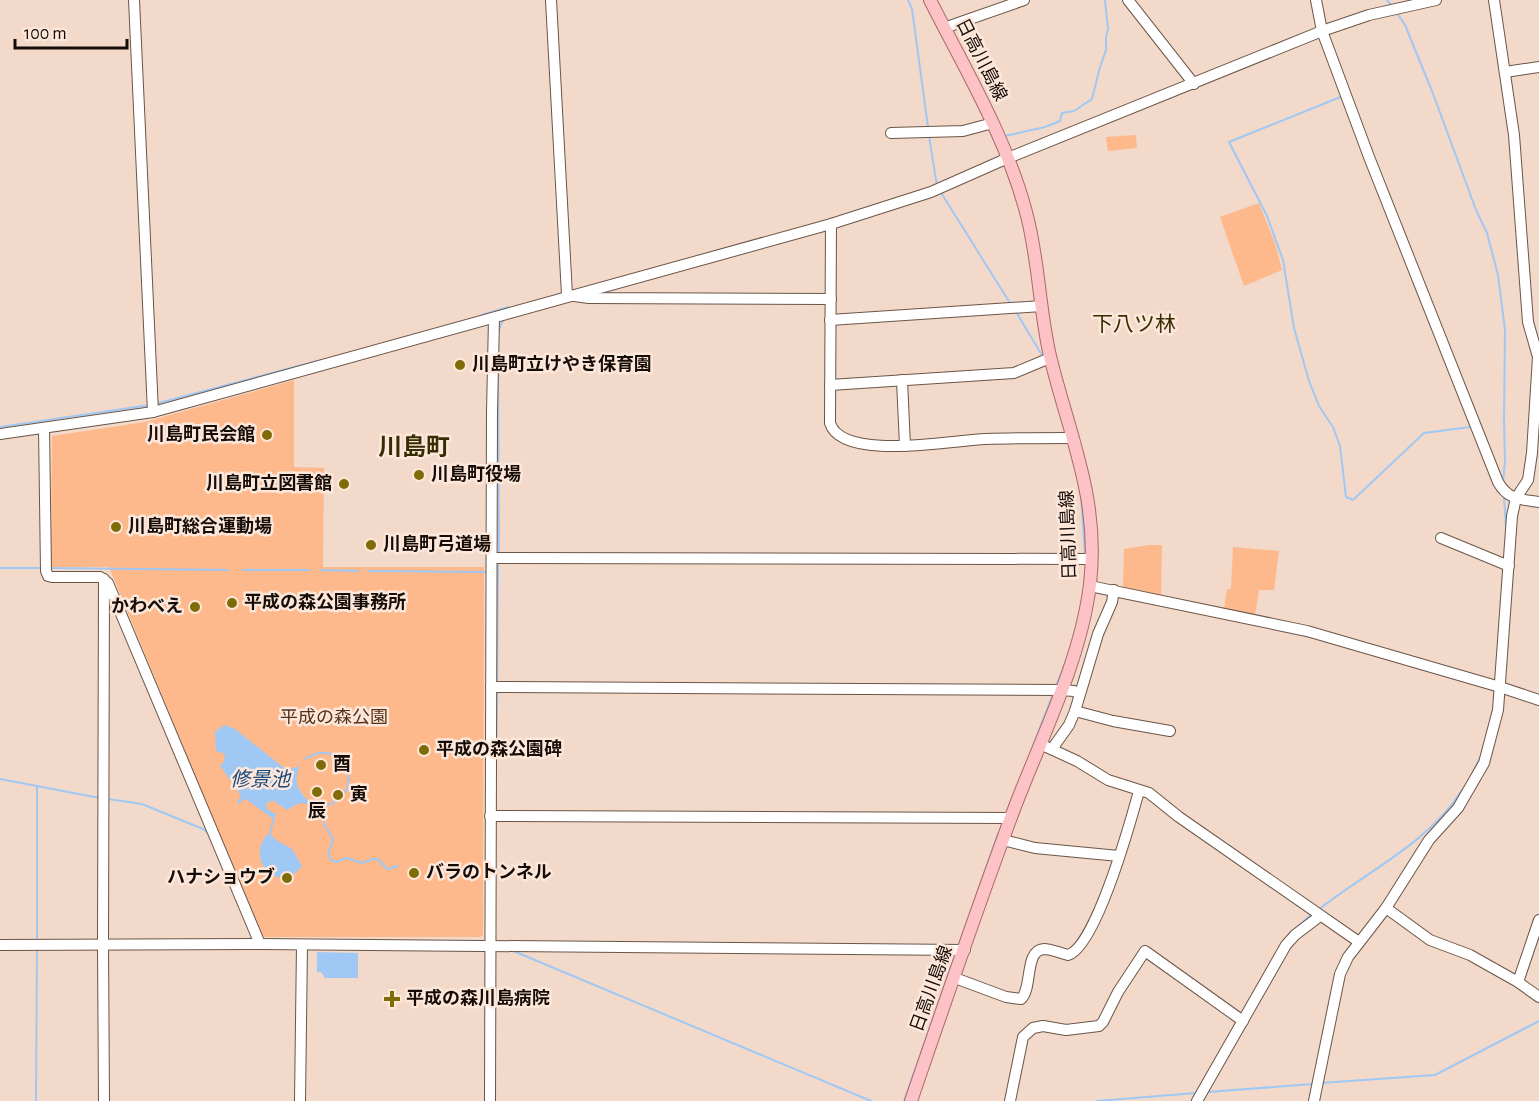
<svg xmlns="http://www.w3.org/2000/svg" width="1539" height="1101" viewBox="0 0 1539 1101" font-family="'Alegreya Sans','Noto Sans JP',sans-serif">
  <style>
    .green { fill: #fdb88b }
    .water { fill: #9fc8f4 }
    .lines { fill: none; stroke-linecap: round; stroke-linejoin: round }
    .stream { stroke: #9fc8f4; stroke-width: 2 }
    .minor-casing { stroke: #6b5547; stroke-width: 12 }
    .major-casing { stroke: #aa6869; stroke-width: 14 }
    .minor { stroke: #fff; stroke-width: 10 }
    .major { stroke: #fcc2c5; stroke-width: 12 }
    .poi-dot { fill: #806c06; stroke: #fde7da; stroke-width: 2 }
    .labels { text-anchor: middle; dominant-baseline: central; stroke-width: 5; stroke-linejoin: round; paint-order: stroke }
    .street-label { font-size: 18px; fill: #150c07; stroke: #fde7da }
    .poi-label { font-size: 18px; font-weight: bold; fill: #150c07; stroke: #fde7da; text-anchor: start }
    .park-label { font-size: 18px; fill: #543118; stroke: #fde7da }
    .water-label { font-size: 20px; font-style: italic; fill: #1b4b7a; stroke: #fde7da }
    .quarter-label { font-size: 21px; fill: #372d02; stroke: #fde7da }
    .district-label { font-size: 24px; font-weight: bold; fill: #372d02; stroke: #fde7da }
  </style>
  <rect width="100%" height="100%" fill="#f3d9c9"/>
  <g class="green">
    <polygon points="1136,135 1137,148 1108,151 1106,137"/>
    <polygon points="1259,203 1275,243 1282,270 1244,286 1220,217"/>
    <polygon points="294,380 294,467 324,468 323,567 484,567 483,935 480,937 265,937 261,935 109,567 51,567 52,436 145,422"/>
    <polygon points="1149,545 1162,545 1161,595 1123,587 1124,549"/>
    <polygon points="1233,547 1279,551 1274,590 1259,590 1255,615 1224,609 1227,589 1231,589"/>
  </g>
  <g class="water">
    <path d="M224 725 235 729 284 768 290 769 300 766C291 786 301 793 313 805L299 803 287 810 274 801 268 802 266 805 267 809 276 814 275 818H272L247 800 244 799 239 804 237 802 241 796C235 785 226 776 220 765L224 762 225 754 216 751 215 732Z"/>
    <path d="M269 833 276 840 292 849 302 866C278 897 243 858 269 833Z"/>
    <polygon points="317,952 358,953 358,978 325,978 321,972 317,972"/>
  </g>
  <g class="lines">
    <g class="stream">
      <polyline points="908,0 912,9 928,127"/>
      <polyline points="1387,0 1392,6"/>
      <polyline points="1397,13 1405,25 1432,91 1476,210 1487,233 1498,275 1505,330 1504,419 1505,461 1503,482"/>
      <polyline points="1343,96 1229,142 1267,216 1283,260 1294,328 1309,381 1319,406 1333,427 1340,446 1346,497 1353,500 1424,433 1470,427"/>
      <polyline points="929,136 937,186"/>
      <polyline points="1005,136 1045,127 1060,121 1062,113 1074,111 1092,99 1100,67 1106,50 1106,37 1108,29 1105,0"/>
      <polyline points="940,191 1010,303"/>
      <polyline points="1015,310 1043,357"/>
      <polyline points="482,315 508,307 507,310"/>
      <polyline points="498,332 504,318"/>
      <polyline points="498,350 499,554"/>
      <polyline points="155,404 321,360"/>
      <polyline points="0,427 150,405"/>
      <polyline points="1081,495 1085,555"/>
      <polyline points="1504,497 1506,527"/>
      <polyline points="0,568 42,568"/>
      <polyline points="51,568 228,570"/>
      <polyline points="243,570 309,570"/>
      <polyline points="320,570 358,571"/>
      <polyline points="368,571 489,572"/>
      <polyline points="497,683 498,563"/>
      <polyline points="1056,686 1067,658"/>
      <polyline points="1030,753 1053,694"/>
      <path d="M305 759C342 733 371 795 324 806V824L333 839 328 855 331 860 336 862 347 858 362 863 373 859H378L387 869 398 866"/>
      <polyline points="496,767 497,692"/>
      <polyline points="1473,772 1481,756"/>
      <polyline points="0,779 100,798"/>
      <polyline points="108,799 142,804 203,829 209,834"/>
      <polyline points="270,834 274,817"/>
      <polyline points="979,888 998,834"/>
      <path d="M1318 910C1366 872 1429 843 1462 790"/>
      <polyline points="1288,935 1313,913"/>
      <polyline points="37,942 37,786"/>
      <polyline points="511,950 871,1101"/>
      <polyline points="1321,1083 1435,1075 1539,1021"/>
      <polyline points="1208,1092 1313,1084"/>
      <polyline points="36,1101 37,948"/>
      <polyline points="904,1101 956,953"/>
      <polyline points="1097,1101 1196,1093"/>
    </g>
    <g class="minor-casing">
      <g id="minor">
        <polyline points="134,0 153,412"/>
        <polyline points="551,0 567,295 589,298 831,299"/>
        <polyline points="1128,0 1194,84"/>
        <path d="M1316 0 1322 31 1369 157 1498 482C1508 500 1520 499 1539 502"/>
        <polyline points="944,28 1024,0"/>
        <polyline points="1505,72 1539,67"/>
        <polyline points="891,133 963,131 993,123"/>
        <path d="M831 224 830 423C842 462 953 440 985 439 1014 438 1044 438 1073 438"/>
        <polyline points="830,320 1042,306"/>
        <polyline points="902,380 905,446"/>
        <polyline points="830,385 1014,373 1050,358"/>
        <polyline points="44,428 46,571 48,576 52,577 100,577 108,583 260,944"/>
        <polyline points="0,434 153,412 831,224 931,192 1008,158 1322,31 1369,15 1436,0"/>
        <polyline points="1441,538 1509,566"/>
        <polyline points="492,558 1092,559"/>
        <polyline points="104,579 103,945 104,1101"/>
        <polyline points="1090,586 1307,631 1500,687 1539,700"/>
        <polyline points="491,687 1061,690 1074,691 1079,694"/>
        <polyline points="1075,711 1113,721 1170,731"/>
        <polyline points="1040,744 1077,761 1108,780 1149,793 1179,817 1359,942"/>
        <polyline points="1052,749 1069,725 1075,711 1098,634 1112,602 1114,590"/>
        <polyline points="490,816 1011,818"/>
        <polyline points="1003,840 1035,848 1119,856"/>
        <polyline points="1386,908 1430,940 1470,955 1518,982 1539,997"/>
        <polyline points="0,945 260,944 965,950"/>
        <path d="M955 978 1006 997 1021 999C1033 988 1024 950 1044 949 1051 949 1060 953 1068 955 1096 947 1131 820 1139 791"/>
        <polyline points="1518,982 1539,920"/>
        <polyline points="300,1101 302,945"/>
        <polyline points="490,1101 492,412 494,318"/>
        <polyline points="1010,1101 1023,1037 1033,1028 1043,1026 1066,1030 1099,1026 1103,1022 1118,992 1145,951 1243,1021"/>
        <polyline points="1197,1101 1286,945 1295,935 1320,916"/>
        <polyline points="1314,1101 1340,974 1348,957 1386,908 1429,840 1458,808 1484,763 1498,710 1512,516 1516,498 1528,480 1532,453 1538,357 1528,322 1514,135 1494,0"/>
      </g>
    </g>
    <g class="major-casing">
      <path id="major" d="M911 1101C945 1002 979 902 1016 804 1043 734 1081 659 1090 584 1100 499 1069 435 1050 356 1039 309 1039 259 1026 212 1006 137 965 69 930 0"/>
    </g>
    <use href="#minor" class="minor"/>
    <use href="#major" class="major"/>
  </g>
  <g class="poi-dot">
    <circle cx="460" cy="365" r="6"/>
    <circle cx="267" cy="435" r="6"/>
    <circle cx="419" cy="475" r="6"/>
    <circle cx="344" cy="484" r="6"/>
    <circle cx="116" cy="527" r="6"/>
    <circle cx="371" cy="545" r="6"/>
    <circle cx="232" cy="603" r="6"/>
    <circle cx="195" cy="607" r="6"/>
    <circle cx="424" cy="750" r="6"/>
    <circle cx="321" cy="765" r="6"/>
    <circle cx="317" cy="792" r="6"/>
    <circle cx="338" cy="795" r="6"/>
    <circle cx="414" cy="873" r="6"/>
    <circle cx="287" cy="878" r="6"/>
    <path d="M389 990h6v6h6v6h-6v6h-6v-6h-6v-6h6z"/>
  </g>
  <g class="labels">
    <g class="street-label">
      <text transform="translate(981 60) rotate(63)">日高川島線</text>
      <text transform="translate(1069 535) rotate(-92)">日高川島線</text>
      <text transform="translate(932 989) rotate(-70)">日高川島線</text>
    </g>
    <g class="poi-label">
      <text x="472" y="365">川島町立けやき保育園</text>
      <text x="255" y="435" text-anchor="end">川島町民会館</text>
      <text x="431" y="475">川島町役場</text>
      <text x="332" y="484" text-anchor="end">川島町立図書館</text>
      <text x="128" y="527">川島町総合運動場</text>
      <text x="383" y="545">川島町弓道場</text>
      <text x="244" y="603">平成の森公園事務所</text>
      <text x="183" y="607" text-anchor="end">かわべえ</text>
      <text x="436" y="750">平成の森公園碑</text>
      <text x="333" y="765">酉</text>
      <text x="350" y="795">寅</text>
      <text x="317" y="812" text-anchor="middle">辰</text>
      <text x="426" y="873">バラのトンネル</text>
      <text x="275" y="878" text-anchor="end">ハナショウブ</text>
      <text x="406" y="999">平成の森川島病院</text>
    </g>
    <g class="park-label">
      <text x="334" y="718">平成の森公園</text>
    </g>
    <g class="water-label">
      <text x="260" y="780">修景池</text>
    </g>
    <g class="quarter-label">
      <text x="1134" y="324">下八ツ林</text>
    </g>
    <g class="district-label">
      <text x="414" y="448">川島町</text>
    </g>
  </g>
  <path d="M15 39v9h112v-9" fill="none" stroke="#150c07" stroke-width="3"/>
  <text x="24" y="39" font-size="18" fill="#150c07" stroke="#fde7da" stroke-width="4.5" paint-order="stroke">100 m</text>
</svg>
